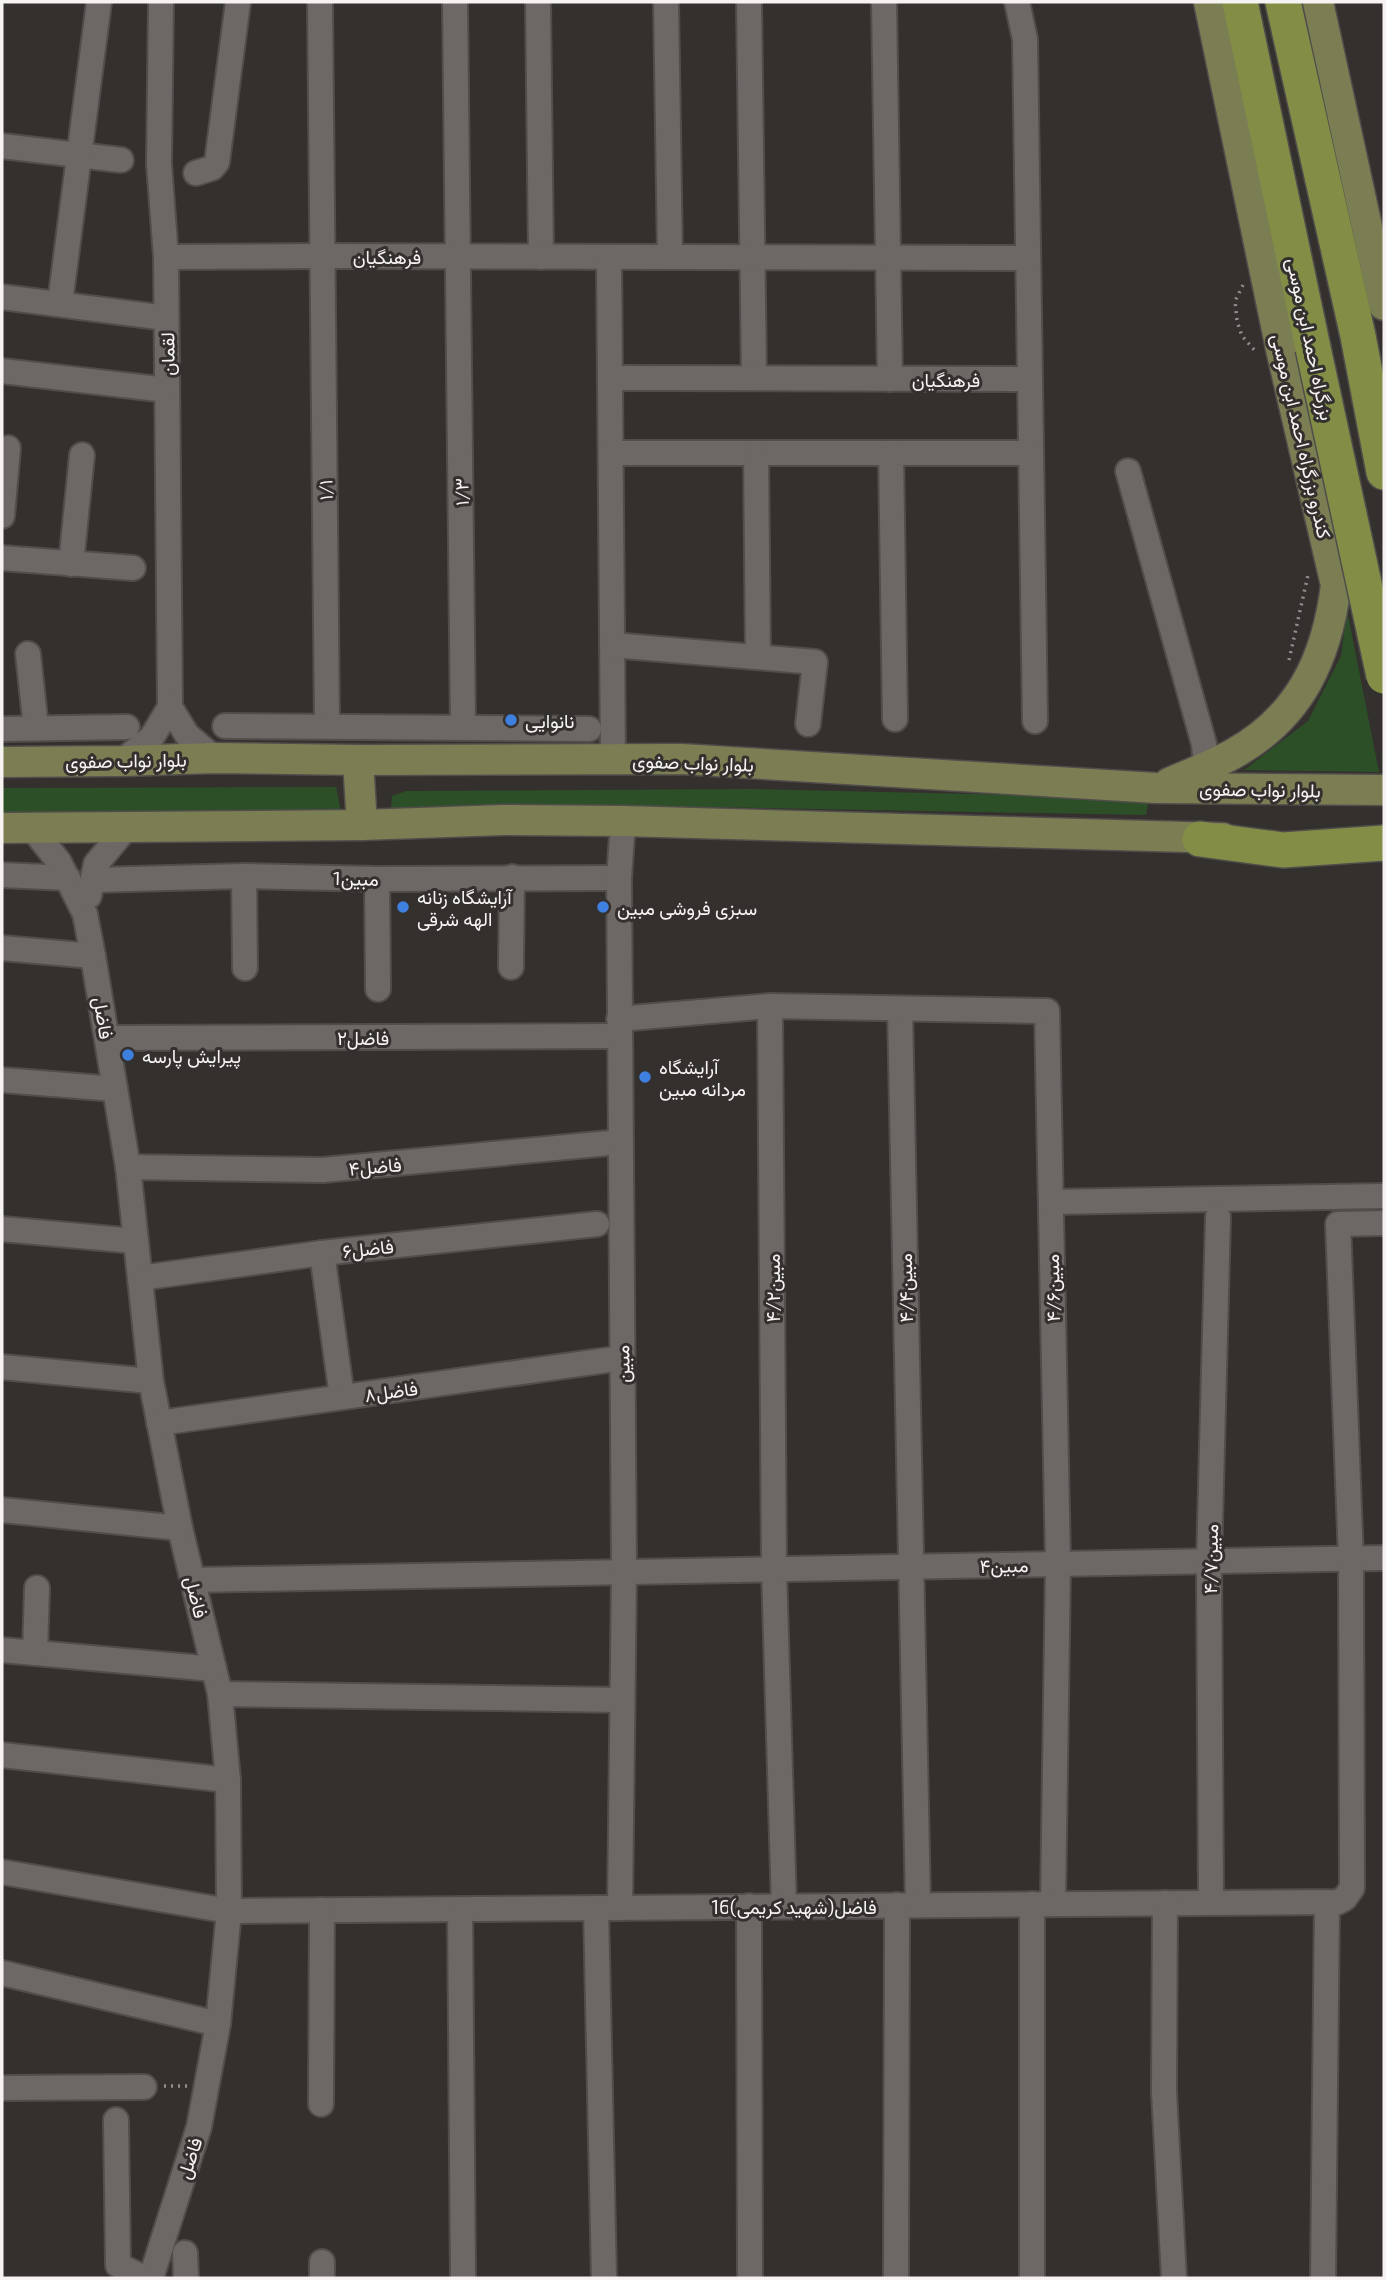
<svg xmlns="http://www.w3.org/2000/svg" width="1386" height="2280" viewBox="0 0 1386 2280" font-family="'Exo 2',Vazirmatn,sans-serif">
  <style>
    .green { fill: #2d4f27 }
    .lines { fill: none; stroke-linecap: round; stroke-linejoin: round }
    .minor-casing { stroke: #504d4b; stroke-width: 28 }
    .major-casing { stroke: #504d4b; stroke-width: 33 }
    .highway-casing { stroke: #504d4b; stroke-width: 38 }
    .path { stroke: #918e8d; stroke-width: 3.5; stroke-dasharray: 2 5; stroke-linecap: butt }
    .minor { stroke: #6d6866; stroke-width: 24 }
    .major { stroke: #7b7e53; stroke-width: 30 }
    .highway { stroke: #848d46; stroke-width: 35 }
    .highway-bridge-casing { stroke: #504d4b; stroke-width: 38; stroke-linecap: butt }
    .highway-bridge { stroke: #848d46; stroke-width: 35 }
    .shop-dot { fill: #3f7fe0; stroke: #33302e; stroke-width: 2.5 }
    .labels { text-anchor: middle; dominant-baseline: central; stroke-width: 6; stroke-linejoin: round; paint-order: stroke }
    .street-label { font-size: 19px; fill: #f6f3f2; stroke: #33302e }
    .poi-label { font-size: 19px; fill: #f6f3f2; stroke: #33302e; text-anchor: start }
  </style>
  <rect width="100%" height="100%" fill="#33302e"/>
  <g class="green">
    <polygon points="1347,610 1379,772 1244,770 1308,721 1341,656"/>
    <polygon points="336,787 341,812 2,813 2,788"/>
    <polygon points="750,789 1149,798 1146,815 711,807 411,812 391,809 392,796 406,791"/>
  </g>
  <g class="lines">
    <g class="minor-casing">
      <g id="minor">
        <polyline points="161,2 159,164 166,257 170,707 187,735 214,758"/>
        <polyline points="320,2 327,725"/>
        <polyline points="455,2 463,727"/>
        <polyline points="538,2 541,257"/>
        <polyline points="666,2 670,257"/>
        <polyline points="749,2 754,378"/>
        <polyline points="884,2 890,379"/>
        <polyline points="1017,2 1025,39 1035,721"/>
        <polyline points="2,146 121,160"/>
        <polyline points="196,173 212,168 217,162 238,2"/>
        <polyline points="166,257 322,256 1028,258"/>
        <polyline points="609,257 613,759"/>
        <polyline points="2,297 166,318"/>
        <polyline points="60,303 99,2"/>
        <polyline points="2,371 167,390"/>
        <polyline points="610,378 1030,379"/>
        <polyline points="611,453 1031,453"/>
        <polyline points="756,453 758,657"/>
        <polyline points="891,453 895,719"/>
        <polyline points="1128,471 1204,744 1206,767"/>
        <polyline points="2,516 8,448"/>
        <polyline points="2,558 133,568"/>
        <polyline points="71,564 82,455"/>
        <polyline points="612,645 815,662 808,724"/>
        <polyline points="28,654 36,728"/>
        <polyline points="225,726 589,729"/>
        <polyline points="2,729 127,727"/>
        <polyline points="122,761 152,737 170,707"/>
        <polyline points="33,829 59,862 85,914 93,956 128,1167 151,1381 180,1528 220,1694 228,1780 229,1911 218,2024 199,2127 151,2278"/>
        <polyline points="2,875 68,878"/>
        <polyline points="244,876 245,968"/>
        <polyline points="377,879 378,989"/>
        <polyline points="93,880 244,876 377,879 619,878"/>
        <polyline points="89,896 96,864 126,828"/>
        <polyline points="2,948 93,956"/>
        <polyline points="511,967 512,877"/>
        <polyline points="770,1006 774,1569 784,1906"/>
        <polyline points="900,1009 918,1905"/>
        <polyline points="619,1019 770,1006 1047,1011 1058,1564 1053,1904"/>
        <polyline points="107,1038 619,1036"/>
        <polyline points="2,1080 115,1089"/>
        <polyline points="128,1167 323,1170 620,1142"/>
        <polyline points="1051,1202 1384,1196"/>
        <polyline points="2,1229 135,1241"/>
        <polyline points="322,1253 342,1397"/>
        <polyline points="140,1278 322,1253 597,1224"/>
        <polyline points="2,1367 151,1381"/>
        <polyline points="159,1423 622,1358"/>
        <polyline points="2,1510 180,1528"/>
        <polyline points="194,1580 1384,1558"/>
        <polyline points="2,1650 214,1669"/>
        <polyline points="35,1653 37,1588"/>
        <polyline points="220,1694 622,1700"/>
        <polyline points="2,1755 228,1780"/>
        <polyline points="2,1872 229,1911 1338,1902 1345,1898 1352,1888 1351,1559 1338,1224 1384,1223"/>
        <polyline points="1211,1902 1209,1562 1218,1217"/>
        <polyline points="1165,1903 1164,2092 1174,2278"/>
        <polyline points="1032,1904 1032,2278"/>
        <polyline points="749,1906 750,2278"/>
        <polyline points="596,1908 604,2278"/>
        <polyline points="620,1908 624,1572 619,878 623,821"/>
        <polyline points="460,1909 463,2278"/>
        <polyline points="2,1973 218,2024"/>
        <polyline points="2,2088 144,2087"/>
        <polyline points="321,2104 322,1910"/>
        <polyline points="116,2120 118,2265 144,2278"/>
        <polyline points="185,2253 186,2278"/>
        <polyline points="322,2262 322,2278"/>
        <polyline points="896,2278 897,1905"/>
        <polyline points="1323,2278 1327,1903"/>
      </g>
    </g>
    <g class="major-casing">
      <g id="major">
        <polyline points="1318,2 1384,305"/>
        <polyline points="358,760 362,825"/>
        <polyline points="2,762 122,761 214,758 358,760 681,759 1156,788 1384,790"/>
        <path d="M1169 783C1190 774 1213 765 1233 754 1300 717 1327 658 1336 585L1281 349 1209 2"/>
        <polyline points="2,828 362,825 503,820 623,821 1223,838"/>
      </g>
    </g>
    <g class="highway-casing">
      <g id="highway">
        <polyline points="1240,2 1313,348"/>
        <polyline points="1283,2 1358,336 1384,472"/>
        <polyline points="1200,839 1283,850 1384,843"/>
      </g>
    </g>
    <g class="path">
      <polyline points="1243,285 1235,301 1237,321 1242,336 1257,353"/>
      <polyline points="1289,660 1308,575"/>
      <polyline points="164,2086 188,2086"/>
    </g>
    <use href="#minor" class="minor"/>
    <use href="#major" class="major"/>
    <use href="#highway" class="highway"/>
    <g class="highway-bridge-casing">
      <polyline id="highway-bridge" points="1313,348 1384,676"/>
    </g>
    <use href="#highway-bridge" class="highway-bridge"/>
  </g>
  <g class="shop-dot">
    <circle cx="511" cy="720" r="7"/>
    <circle cx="403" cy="907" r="7"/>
    <circle cx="603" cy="907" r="7"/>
    <circle cx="128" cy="1055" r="7"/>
    <circle cx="645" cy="1077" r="7"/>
  </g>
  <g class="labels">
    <g class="street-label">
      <text x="387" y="256">فرهنگیان</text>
      <text transform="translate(1311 339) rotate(78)">بزرگراه احمد ابن موسی</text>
      <text transform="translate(167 354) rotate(-91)">لقمان</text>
      <text x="946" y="379">فرهنگیان</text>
      <text transform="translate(1302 436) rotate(77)">کندرو بزرگراه احمد ابن موسی</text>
      <text transform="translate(325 490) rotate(-91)">۱/۱</text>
      <text transform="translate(461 492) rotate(-91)">۱/۳</text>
      <text transform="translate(126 760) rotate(-1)">بلوار نواب صفوی</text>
      <text transform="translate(693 762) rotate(2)">بلوار نواب صفوی</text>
      <text transform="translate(1260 789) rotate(1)">بلوار نواب صفوی</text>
      <text transform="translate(356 878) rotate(1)">1مبین</text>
      <text transform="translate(104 1018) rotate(81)">فاضل</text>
      <text x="363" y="1037">۲فاضل</text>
      <text transform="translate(375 1166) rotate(-5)">۴فاضل</text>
      <text transform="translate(368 1248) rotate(-6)">۶فاضل</text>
      <text transform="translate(772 1288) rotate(-90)">۴/۲مبین</text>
      <text transform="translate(905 1288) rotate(-91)">۴/۴مبین</text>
      <text transform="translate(1052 1288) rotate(-91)">۴/۶مبین</text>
      <text transform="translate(622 1364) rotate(-91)">مبین</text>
      <text transform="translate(391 1391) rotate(-8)">۸فاضل</text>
      <text transform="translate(1210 1559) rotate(-89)">۴/۷مبین</text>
      <text transform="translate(1004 1565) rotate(-1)">۴مبین</text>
      <text transform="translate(197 1597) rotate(76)">فاضل</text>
      <text x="794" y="1906">16فاضل(شهید کریمی)</text>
      <text transform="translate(189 2158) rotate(-72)">فاضل</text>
    </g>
    <g class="poi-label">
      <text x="525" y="720">نانوایی</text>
      <text x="417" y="896">آرایشگاه زنانه<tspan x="417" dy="22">الهه شرقی</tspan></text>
      <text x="617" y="907">سبزی فروشی مبین</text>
      <text x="142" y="1055">پیرایش پارسه</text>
      <text x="659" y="1066">آرایشگاه<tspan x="659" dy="22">مردانه مبین</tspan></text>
    </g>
  </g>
  <rect width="1386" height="2280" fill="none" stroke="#f6f3f2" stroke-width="7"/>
</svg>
